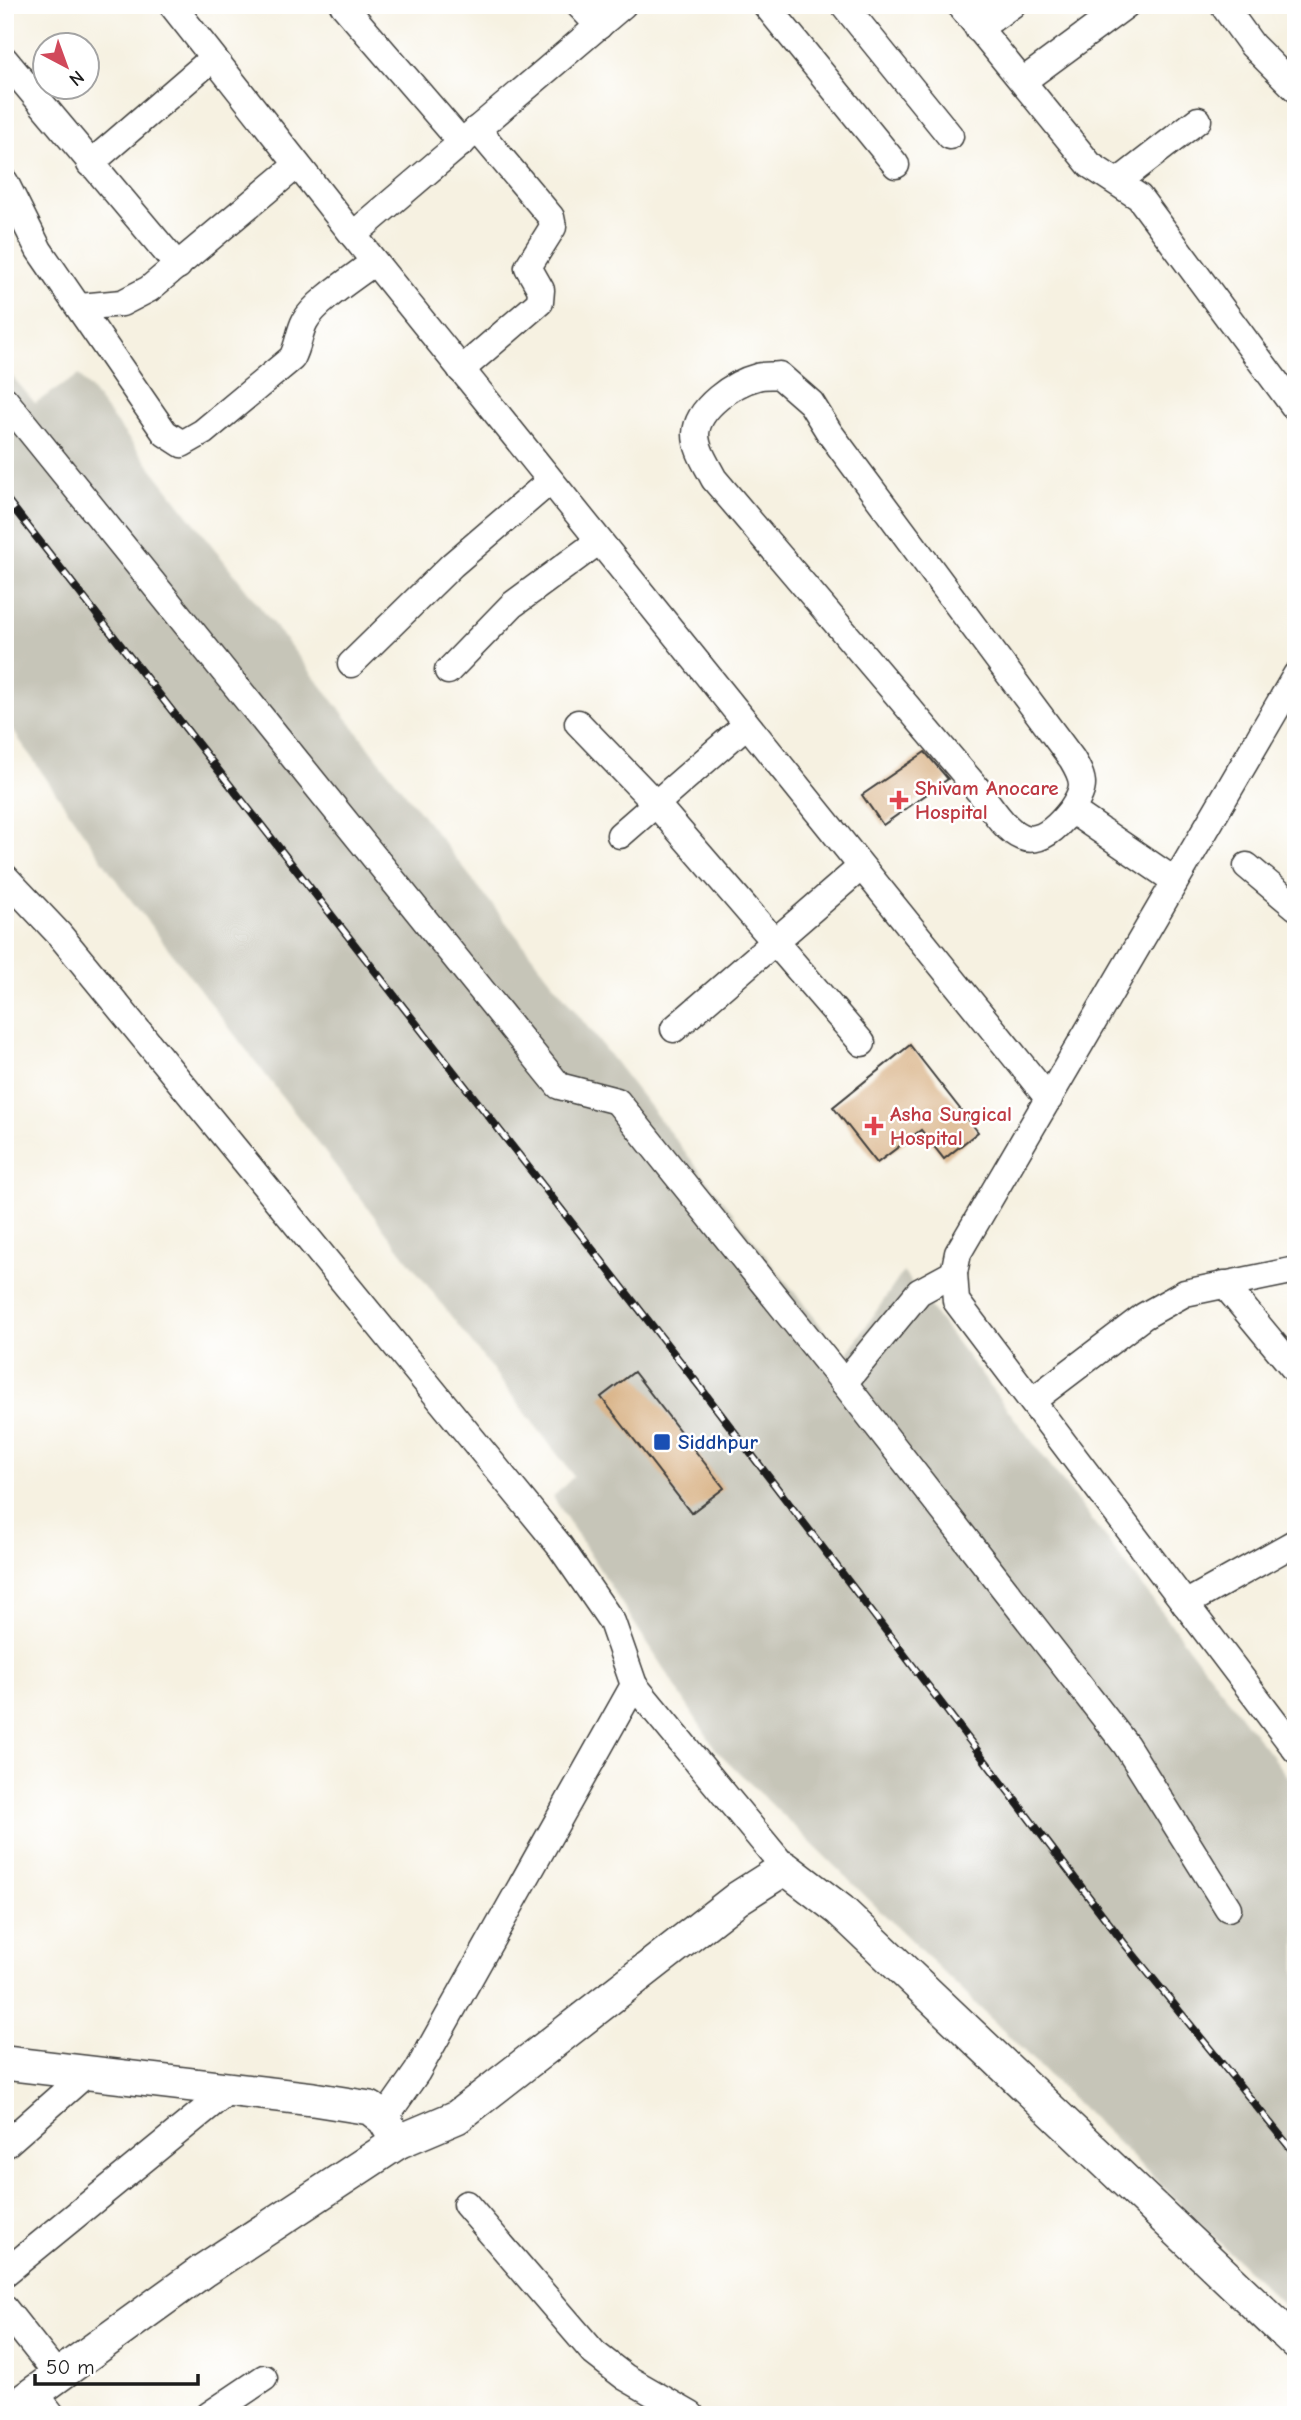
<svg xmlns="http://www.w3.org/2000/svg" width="1301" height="2420" viewBox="0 0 1301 2420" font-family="'Comic Neue',sans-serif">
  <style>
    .industrial { fill: #c6c5b8 }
    .building { fill: #d9b387 }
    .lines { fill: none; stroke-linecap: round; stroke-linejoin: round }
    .minor-casing { stroke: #3d3c3a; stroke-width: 29 }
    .major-casing { stroke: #3d3c3a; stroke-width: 36 }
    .minor { stroke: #fff; stroke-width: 26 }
    .major { stroke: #fff; stroke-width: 33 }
    .rail-casing { stroke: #1c1c1c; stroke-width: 8 }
    .rail { stroke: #fff; stroke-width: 5; stroke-dasharray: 16; stroke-linecap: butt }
    .health-dot { fill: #e0444e; stroke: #fff; stroke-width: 2.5 }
    .transit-dot { fill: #1a4fb4; stroke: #fff; stroke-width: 2.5 }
    .labels { text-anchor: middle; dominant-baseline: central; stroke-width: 5; stroke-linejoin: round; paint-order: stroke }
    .health-label { font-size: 21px; font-weight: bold; fill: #be3a42; stroke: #fff; text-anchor: start }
    .transit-label { font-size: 21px; font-weight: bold; fill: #164399; stroke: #fff; text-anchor: start }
  </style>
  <rect width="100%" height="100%" fill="#fff"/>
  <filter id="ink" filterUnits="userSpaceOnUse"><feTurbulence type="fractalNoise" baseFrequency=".0143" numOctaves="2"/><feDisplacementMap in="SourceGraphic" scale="14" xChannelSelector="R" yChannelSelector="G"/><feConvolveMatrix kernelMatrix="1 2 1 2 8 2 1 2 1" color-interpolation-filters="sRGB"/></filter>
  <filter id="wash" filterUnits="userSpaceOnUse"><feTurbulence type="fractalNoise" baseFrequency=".00686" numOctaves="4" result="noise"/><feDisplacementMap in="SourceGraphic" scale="28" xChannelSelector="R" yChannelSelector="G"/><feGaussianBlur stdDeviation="1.57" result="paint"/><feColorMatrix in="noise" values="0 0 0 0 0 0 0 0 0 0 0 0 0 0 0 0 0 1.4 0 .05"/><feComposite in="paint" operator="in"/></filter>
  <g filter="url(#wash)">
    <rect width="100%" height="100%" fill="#f6f1e1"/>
    <polygon class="industrial" points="5,368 35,403 79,375 845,1357 903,1272 1296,1788 1296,2317 716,1750 553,1497 574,1476 121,887 5,719"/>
    <g id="blocks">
      <g class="building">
        <polygon points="925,752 948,779 883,825 862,795"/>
        <polygon points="910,1045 978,1132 944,1159 921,1130 877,1163 833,1107"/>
        <polygon points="634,1372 724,1488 691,1513 601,1397"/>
      </g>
    </g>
  </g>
  <g filter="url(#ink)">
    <use href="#blocks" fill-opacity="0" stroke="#3d3c3a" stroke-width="2"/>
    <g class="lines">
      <g class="minor-casing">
        <g id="minor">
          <polyline points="172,5 353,235 1049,1099"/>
          <polyline points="343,5 462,143"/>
          <polyline points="579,5 599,26"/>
          <polyline points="766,5 896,165"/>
          <polyline points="844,5 950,136"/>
          <polyline points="960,5 1090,165 1139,197 1296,409"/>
          <polyline points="1223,5 1252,45 1296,89"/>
          <polyline points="978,29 1012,5"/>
          <polyline points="5,60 178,266"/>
          <polyline points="1023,81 1126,5"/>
          <polyline points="90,164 213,58"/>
          <path d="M5 182 39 250 165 433 182 444 203 432 292 358C299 345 299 332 305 321 316 301 355 277 374 262"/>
          <polyline points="1118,182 1198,120"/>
          <polyline points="353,235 623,5"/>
          <polyline points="80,307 122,303 149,289 297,165"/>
          <polyline points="461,370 540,302 541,290 528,267 553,227 551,217 477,129"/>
          <polyline points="5,400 559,1086 617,1101 844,1383 1126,1745 1228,1908"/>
          <polyline points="351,664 452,565 550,481"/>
          <polyline points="448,671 512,605 599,541"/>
          <polyline points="1296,675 958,1253 954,1273 956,1301 1296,1750"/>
          <polyline points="578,723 656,804 862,1043"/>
          <path d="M1071 810C1029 864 1009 833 979 791L714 479C707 465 696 450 696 434 697 408 734 383 757 377 763 375 772 376 779 375L811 403 829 432 1072 759C1085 781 1086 788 1071 810L1175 881"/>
          <polyline points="620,835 746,725"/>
          <polyline points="1247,866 1296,907"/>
          <polyline points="5,877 59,934 559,1545 612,1622 634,1685 785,1868"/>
          <polyline points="674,1029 861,867"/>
          <polyline points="1224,1284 1296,1371"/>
          <polyline points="844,1383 919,1292 954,1273"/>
          <polyline points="1032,1401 1144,1316 1185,1293 1296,1270"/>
          <polyline points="1185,1604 1296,1542"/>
          <polyline points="384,2119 417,2072 634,1685"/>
          <polyline points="5,2145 88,2072"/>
          <polyline points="466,2204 594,2353 625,2377 691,2415"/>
          <polyline points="5,2273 230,2089"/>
          <polyline points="5,2309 58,2376"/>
          <polyline points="35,2393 52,2415"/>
          <polyline points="209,2415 264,2378"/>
        </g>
      </g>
      <g class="major-casing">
        <g id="major">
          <polyline points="5,2063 313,2099 370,2108 384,2119 398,2142"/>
          <polyline points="5,2414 204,2270 398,2142 457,2117 738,1898 785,1868 840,1910 1296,2343"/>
        </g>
      </g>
      <use href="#minor" class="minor"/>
      <use href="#major" class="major"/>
      <g class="rail-casing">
        <polyline id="rail" points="5,497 700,1387 1124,1943 1296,2155"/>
      </g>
      <use href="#rail" class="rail"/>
    </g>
  </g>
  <g class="health-dot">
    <path d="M895.5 789.5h7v7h7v7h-7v7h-7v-7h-7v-7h7z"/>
    <path d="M870.5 1115.5h7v7h7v7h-7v7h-7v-7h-7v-7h7z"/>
  </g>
  <rect class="transit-dot" x="653" y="1433" width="18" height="18" rx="3.5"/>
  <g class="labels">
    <g class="health-label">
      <text x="915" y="788">Shivam Anocare<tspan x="915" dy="24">Hospital</tspan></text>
      <text x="890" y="1114">Asha Surgical<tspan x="890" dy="24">Hospital</tspan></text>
    </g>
    <g class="transit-label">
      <text x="678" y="1442">Siddhpur</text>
    </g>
  </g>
  <rect width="1301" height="2420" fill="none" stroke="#fff" stroke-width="28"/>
  <g transform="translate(66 66) rotate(139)"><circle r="33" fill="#ffffff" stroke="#a4a4a4" stroke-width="2"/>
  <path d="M0-5L12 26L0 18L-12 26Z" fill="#d1495b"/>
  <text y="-10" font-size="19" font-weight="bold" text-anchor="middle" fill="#1c1c1c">N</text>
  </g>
  <path d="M35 2374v10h163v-10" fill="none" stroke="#1c1c1c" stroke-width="3.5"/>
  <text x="46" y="2374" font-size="21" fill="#1c1c1c" stroke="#ffffff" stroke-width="5" paint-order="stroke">50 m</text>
</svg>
